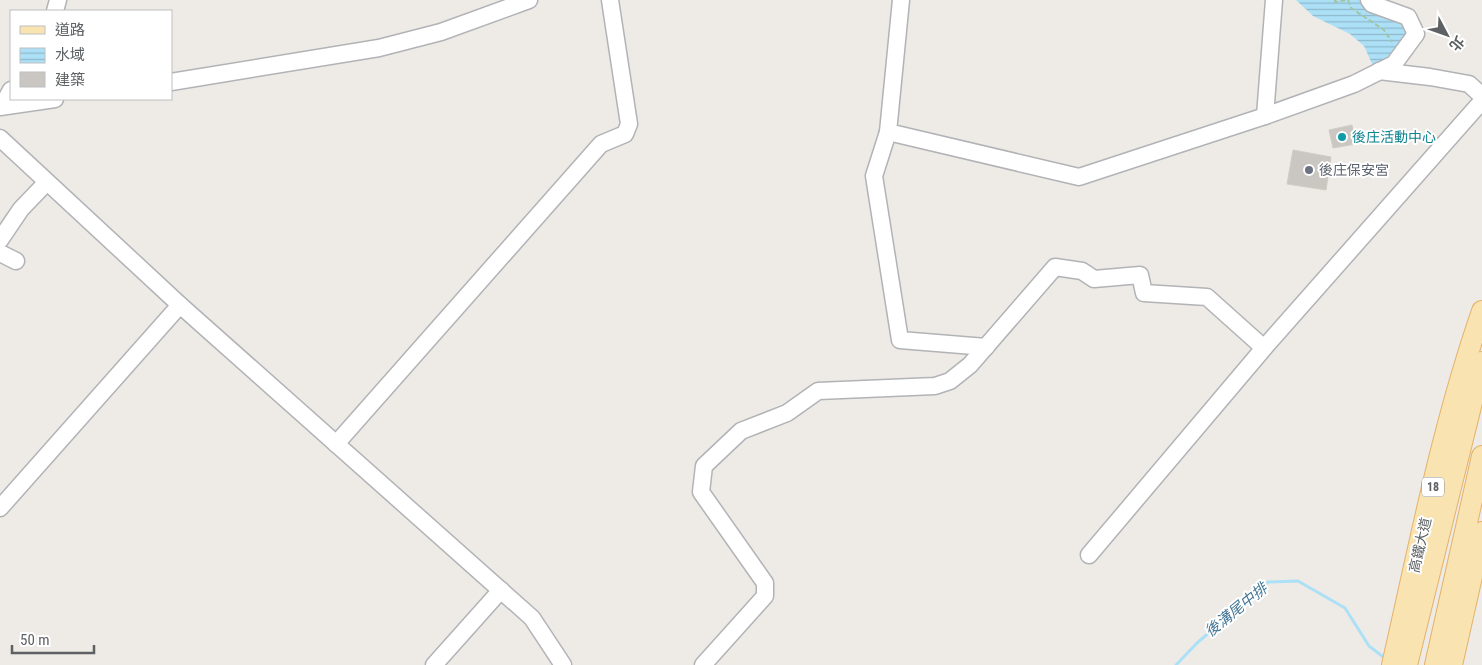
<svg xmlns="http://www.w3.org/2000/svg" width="1482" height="665" viewBox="0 0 1482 665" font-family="'Roboto Condensed','Noto Sans TC',sans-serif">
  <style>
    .water { fill: url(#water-rules) }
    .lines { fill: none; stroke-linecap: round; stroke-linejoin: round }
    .stream { stroke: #ace0f7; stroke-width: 3 }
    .building { fill: #cac6c2; stroke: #d2ccc4 }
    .minor-casing { stroke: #b1b3b6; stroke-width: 19 }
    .major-casing { stroke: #e5b168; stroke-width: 22 }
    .path { stroke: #a0c6a5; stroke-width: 2; stroke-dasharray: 5 2.5; stroke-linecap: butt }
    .minor { stroke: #fff; stroke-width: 16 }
    .major { stroke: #f8e3b1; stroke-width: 20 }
    .culture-dot { fill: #0f9aa8; stroke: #fff; stroke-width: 2 }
    .worship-dot { fill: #6b7280; stroke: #fff; stroke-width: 2 }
    .labels { text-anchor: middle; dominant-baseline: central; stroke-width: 4; stroke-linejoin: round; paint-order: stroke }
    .shield { fill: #fff; stroke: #8e9092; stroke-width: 1 }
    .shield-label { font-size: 12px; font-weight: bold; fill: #5d6164 }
    .culture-label { font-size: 14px; fill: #0d838f; stroke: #fff; text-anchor: start }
    .worship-label { font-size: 14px; fill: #5b616d; stroke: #fff; text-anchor: start }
    .street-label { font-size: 14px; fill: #5d6164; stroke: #fff }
    .water-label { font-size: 15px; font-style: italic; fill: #447797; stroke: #fff }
  </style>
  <defs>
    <pattern id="water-rules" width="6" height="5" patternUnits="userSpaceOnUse" patternTransform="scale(1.25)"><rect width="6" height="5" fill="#ace0f7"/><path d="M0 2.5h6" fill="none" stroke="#8fb9cc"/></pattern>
  </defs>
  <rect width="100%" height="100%" fill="#eeebe6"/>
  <polygon class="water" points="1296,0 1362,0 1405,22 1408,32 1385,60 1373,66 1364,46 1350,34 1313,16"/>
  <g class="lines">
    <polyline class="stream" points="1176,665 1197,643 1268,582 1298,581 1345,608 1369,646 1386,659"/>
  </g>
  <g class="building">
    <polygon points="1352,125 1356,144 1333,148 1329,130"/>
    <polygon points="1293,150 1331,157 1326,190 1287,184"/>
  </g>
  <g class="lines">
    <g class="minor-casing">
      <g id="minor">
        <polyline points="901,0 888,132 1079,177 1265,116 1274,0"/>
        <polyline points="55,11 58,0"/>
        <polyline points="1379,71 1430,77 1469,84 1482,96"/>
        <polyline points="171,82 379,48 441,32 529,0"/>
        <polyline points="2,106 11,90"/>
        <polyline points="0,107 55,99"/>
        <polyline points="1265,116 1354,84 1394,64 1416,34 1408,17 1372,4 1369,0"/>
        <polyline points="888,132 874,176 900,340 986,347"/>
        <polyline points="0,138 180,305 532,618 563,665"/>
        <polyline points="0,240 21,209 46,183"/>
        <polyline points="0,253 16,261"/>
        <polyline points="336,444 601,144 625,134 629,124 610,0"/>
        <polyline points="0,508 180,305"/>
        <polyline points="1089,555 1264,348"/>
        <polyline points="434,665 501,590"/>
        <polyline points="703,665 765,596 765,583 701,492 704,466 741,431 787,413 818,391 935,386 950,381 970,365 1055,267 1082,271 1094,279 1140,275 1144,293 1207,297 1264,348 1482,101"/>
      </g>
    </g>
    <g class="major-casing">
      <g id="major">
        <path d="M1392 665C1419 547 1442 426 1482 311"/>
        <polyline points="1407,665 1482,362"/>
        <polyline points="1435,665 1482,456"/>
        <polyline points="1452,665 1482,532"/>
      </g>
    </g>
    <g class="path">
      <polyline points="1335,0 1335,2 1347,0"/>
      <polyline points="1348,0 1351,8 1384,30 1392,42"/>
    </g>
    <use href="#minor" class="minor"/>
    <use href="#major" class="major"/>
  </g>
  <circle class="culture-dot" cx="1342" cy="137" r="5"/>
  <circle class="worship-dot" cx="1309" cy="170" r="5"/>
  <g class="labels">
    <rect class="shield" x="1422" y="477.5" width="22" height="19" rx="4"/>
    <g class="shield-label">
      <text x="1433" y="487">18</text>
    </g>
    <g class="culture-label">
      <text x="1352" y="137">後庄活動中心</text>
    </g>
    <g class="worship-label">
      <text x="1319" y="170">後庄保安宮</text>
    </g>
    <g class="street-label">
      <text transform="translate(1420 545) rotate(-77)">高鐵大道</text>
    </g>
    <g class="water-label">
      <text transform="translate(1236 610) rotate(-39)">後溝尾中排</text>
    </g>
  </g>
  <rect x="10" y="10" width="162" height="90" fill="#ffffff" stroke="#bec0c1"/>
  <rect x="20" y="26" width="25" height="8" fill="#f8e3b1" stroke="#bec0c1"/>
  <text x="55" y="35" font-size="15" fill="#5d6164">道路</text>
  <rect x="20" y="48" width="25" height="15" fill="url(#water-rules)" stroke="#bec0c1"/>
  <text x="55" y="60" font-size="15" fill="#5d6164">水域</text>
  <rect x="20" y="72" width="25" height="15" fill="#cac6c2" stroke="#bec0c1"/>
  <text x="55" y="85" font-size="15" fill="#5d6164">建築</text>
  <g transform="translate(1447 35) rotate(131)" stroke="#ffffff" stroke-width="4" paint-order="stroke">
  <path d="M0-4L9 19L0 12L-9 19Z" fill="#5d6164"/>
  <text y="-8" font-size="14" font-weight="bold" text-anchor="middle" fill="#5d6164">北</text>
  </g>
  <path d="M12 645v8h82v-8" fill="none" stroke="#5d6164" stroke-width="2.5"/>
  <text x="20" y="645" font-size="15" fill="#5d6164" stroke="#ffffff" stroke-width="4" paint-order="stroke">50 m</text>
</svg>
